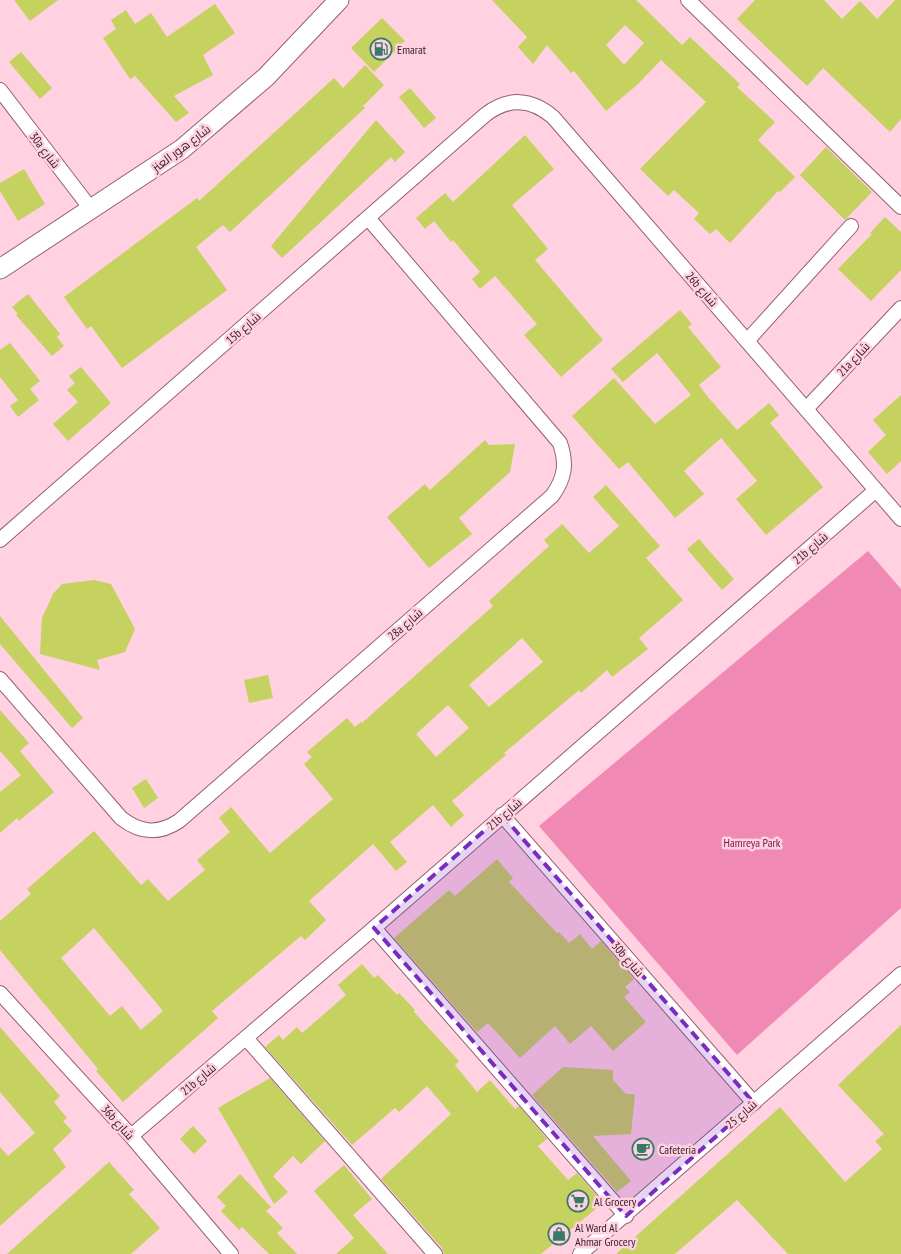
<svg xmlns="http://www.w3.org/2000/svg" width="901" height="1254" viewBox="0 0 901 1254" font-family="'PT Sans Narrow',Cairo,sans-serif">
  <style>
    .green { fill: #f089b3 }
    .building { fill: #c5d25f; fill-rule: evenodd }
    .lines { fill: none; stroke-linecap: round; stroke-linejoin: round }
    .street-casing { stroke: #926073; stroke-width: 16 }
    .secondary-casing { stroke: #926073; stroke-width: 21 }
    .street { stroke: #fff; stroke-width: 14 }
    .secondary { stroke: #fff; stroke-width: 19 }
    .marked { fill: #7b2cbf; fill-opacity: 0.2; stroke: #7b2cbf; stroke-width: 4; stroke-dasharray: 10 6; stroke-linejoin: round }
    .labels { text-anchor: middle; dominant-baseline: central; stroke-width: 5; stroke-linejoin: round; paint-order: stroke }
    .poi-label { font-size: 12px; fill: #331e26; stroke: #ffd1e1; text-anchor: start }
    .street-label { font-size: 12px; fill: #331e26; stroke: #ffd1e1 }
    .park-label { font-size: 12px; fill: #771848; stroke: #ffd1e1 }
  </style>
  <rect width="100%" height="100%" fill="#ffd1e1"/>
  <polygon class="green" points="868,551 901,589 901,908 737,1055 539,826"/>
  <g class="building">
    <polygon points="14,0 58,0 30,21"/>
    <path d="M492 0H636L682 45 690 37 740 84 737 87 775 122 758 140 795 177 780 192 778 191 730 243 716 229 710 234 694 219 699 213 674 190 668 196 640 169 706 102 661 60 637 85 606 111 574 71 571 73 547 45 533 64 518 47 527 37ZM625 25 644 43 624 65 606 45Z"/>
    <polygon points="755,0 824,0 842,19 860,1 877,19 895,0 901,0 901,119 890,132 823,68 807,86 737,19"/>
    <polygon points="215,4 235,33 203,55 213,75 174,96 189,113 176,122 135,76 130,79 103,38 116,29 111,20 126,10 135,24 151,13 167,37"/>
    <polygon points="382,18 405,41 374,72 351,48"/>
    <polygon points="21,52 52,88 40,99 9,62"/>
    <polygon points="365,65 384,85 363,106 365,108 230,232 223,225 196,247 227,290 122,368 91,326 87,329 64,297 197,198 199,201 334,78 343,88"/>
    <polygon points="410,88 436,118 424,128 399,97"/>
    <polygon points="376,120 405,152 395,162 391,157 282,258 271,246"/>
    <polygon points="525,135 554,169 512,205 548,249 535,260 603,340 561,377 524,335 537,324 495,276 480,289 472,279 480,272 453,240 451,242 434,221 425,229 416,218 445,193 453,202"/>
    <polygon points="826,147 872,192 845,220 800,175"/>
    <polygon points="24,169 45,204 18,221 0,191 0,183"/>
    <polygon points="885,217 901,232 901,270 871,301 838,269 872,234 870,233"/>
    <polygon points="28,294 60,334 57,337 64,346 52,356 16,315 18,314 12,307"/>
    <polygon points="680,310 692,324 688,327 721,367 699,385 707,396 737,430 769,403 779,415 770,423 823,487 766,535 736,499 757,481 721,438 684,471 704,494 675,518 628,462 619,469 572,416 614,378 655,424 691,395 657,353 623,382 611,369"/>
    <polygon points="10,343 40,381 30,389 39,400 18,417 10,406 18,400 0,377 0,350"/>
    <polygon points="81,367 111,403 68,441 53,424 78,402 67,390 75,383 69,376"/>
    <polygon points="901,395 901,461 887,474 868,452 886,435 873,420"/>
    <polygon points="485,440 489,445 515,444 510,472 459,518 472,534 429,568 387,517 425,484 430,490"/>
    <path d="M606 485 660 546 646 558 683 600 639 638 648 649 612 677 607 670 581 693 579 690 504 753 506 755 452 801 464 815 451 827 433 805 390 842 407 862 396 871 373 844 309 901 326 920 305 940 301 936 212 1011 218 1018 123 1102 96 1071 98 1069 0 950V921L31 894 27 889 94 831 141 885 148 879 168 901 205 870 197 860 230 832 219 818 231 807 270 853 333 799 304 764 312 757 307 752 347 718 355 727 361 722 362 723 493 606 489 601 549 546 544 540 562 524 589 553 619 526 593 497ZM522 638 543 662 489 707 469 685ZM448 705 469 728 436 757 416 734ZM94 928 163 1011 141 1030 122 1006 110 1016 61 958Z"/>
    <polygon points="699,539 734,579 722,590 687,549"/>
    <polygon points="94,580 111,584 135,629 125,652 97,660 100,670 40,654 42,618 53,594 62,584"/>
    <polygon points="0,616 83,718 72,728 0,644"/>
    <polygon points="268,675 273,698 249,703 244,680"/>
    <polygon points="0,710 29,743 20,751 54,792 19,821 17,818 0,833 0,792 21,775 0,751"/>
    <polygon points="146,779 158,798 144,808 132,788"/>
    <polygon points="497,859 513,878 509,882 557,933 559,932 569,943 580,934 592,949 601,941 634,979 625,987 630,992 624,997 646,1022 613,1051 591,1026 570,1044 555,1026 520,1058 488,1023 477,1032 394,938 449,890 455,896"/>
    <polygon points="362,964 374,978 378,975 397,995 399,993 415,1010 414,1012 459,1061 455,1065 477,1092 490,1080 515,1109 519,1106 547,1139 538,1146 568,1180 577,1173 603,1203 541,1254 444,1254 442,1248 381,1179 451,1114 427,1086 399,1112 395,1108 352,1145 265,1047 279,1035 283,1040 297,1027 302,1033 346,995 338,985"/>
    <polygon points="901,1025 901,1254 788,1254 737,1200 675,1254 616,1254 780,1107 845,1182 882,1149 875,1141 884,1134 838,1085"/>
    <polygon points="0,1027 60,1096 54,1102 67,1118 63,1121 72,1131 53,1149 66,1167 0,1226 0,1147 8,1156 35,1133 0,1092"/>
    <polygon points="563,1067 613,1070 613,1080 626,1094 635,1094 631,1134 593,1136 631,1181 617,1192 532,1095"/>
    <polygon points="270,1078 325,1141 301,1164 293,1156 273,1176 288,1192 274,1204 218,1108"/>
    <polygon points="193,1126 207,1141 194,1154 180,1139"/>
    <polygon points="109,1162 134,1190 129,1194 160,1228 131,1254 7,1254"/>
    <polygon points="344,1165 372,1199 353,1215 388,1254 336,1254 354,1238 314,1191"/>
    <polygon points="240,1174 271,1207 266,1211 283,1228 277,1233 297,1254 269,1254 242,1227 239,1230 221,1211 226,1206 217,1197"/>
  </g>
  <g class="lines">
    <g class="street-casing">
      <g id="street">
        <polyline points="688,0 901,207"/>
        <polyline points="0,90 91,209"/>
        <polyline points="747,341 851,226"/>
        <polyline points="806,409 901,308"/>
        <path d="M0 540 485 115C508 97 531 98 553 117L901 519"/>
        <path d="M0 679 121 818C140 833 158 835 179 821L552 496C565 478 567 464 560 443L368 218"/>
        <polyline points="502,815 754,1103"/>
        <polyline points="374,928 626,1216"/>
        <polyline points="0,993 131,1136 231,1254"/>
        <polyline points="246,1038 435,1254"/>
        <polyline points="131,1136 374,928 876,490"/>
        <polyline points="580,1254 901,974"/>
      </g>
    </g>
    <g class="secondary-casing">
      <polyline id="secondary" points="0,269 182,149 266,77 339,0"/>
    </g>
    <use href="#street" class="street"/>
    <use href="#secondary" class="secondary"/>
  </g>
  <path class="marked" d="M502 815 754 1103 626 1216 374 928Z"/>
  <defs>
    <g id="fuel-ring" transform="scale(1.125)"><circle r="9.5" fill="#ffd1e1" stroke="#387a69" stroke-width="1.5"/><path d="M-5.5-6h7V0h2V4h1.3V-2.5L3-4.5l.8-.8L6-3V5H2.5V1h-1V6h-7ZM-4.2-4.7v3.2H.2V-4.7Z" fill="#387a69"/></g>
    <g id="cafe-ring" transform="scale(1.125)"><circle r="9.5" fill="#ffd1e1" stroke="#387a69" stroke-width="1.5"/><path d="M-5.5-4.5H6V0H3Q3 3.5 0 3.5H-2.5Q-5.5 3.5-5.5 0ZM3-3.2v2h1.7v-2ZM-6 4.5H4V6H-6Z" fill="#387a69"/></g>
    <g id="supermarket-ring" transform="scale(1.125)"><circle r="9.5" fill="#ffd1e1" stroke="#387a69" stroke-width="1.5"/><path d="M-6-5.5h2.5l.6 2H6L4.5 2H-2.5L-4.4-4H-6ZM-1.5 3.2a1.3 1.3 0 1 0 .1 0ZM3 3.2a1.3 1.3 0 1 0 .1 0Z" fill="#387a69"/></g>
    <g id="shop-ring" transform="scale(1.125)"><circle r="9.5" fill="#ffd1e1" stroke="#387a69" stroke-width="1.5"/><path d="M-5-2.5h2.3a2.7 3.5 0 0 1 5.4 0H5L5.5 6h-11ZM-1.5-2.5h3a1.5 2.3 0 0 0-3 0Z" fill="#387a69"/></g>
  </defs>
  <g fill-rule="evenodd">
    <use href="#fuel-ring" x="381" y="49"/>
    <use href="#cafe-ring" x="643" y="1149"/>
    <use href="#supermarket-ring" x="578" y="1201"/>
    <use href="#shop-ring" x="559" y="1234"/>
  </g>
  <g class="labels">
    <g class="poi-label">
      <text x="397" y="49">Emarat</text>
      <text x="659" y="1149">Cafeteria</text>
      <text x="594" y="1201">Al Grocery</text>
      <text x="575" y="1227">Al Ward Al<tspan x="575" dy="14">Ahmar Grocery</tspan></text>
    </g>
    <g class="street-label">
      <text transform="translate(181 148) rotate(-37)">شارع هور العنز</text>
      <text transform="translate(45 150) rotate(53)">30a شارع</text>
      <text transform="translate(702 289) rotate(49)">26b شارع</text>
      <text transform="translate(243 328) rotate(-41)">15b شارع</text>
      <text transform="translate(853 359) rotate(-47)">21a شارع</text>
      <text transform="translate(810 548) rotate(-41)">21b شارع</text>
      <text transform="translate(405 624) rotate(-41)">28a شارع</text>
      <text transform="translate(504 814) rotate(-41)">21b شارع</text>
      <text transform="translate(628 959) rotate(49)">30b شارع</text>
      <text transform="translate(198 1079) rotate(-40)">21b شارع</text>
      <text transform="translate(741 1114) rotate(-41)">شارع 25</text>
      <text transform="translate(118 1122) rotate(48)">36b شارع</text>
    </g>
    <g class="park-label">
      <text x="752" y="842">Hamreya Park</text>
    </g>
  </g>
</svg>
